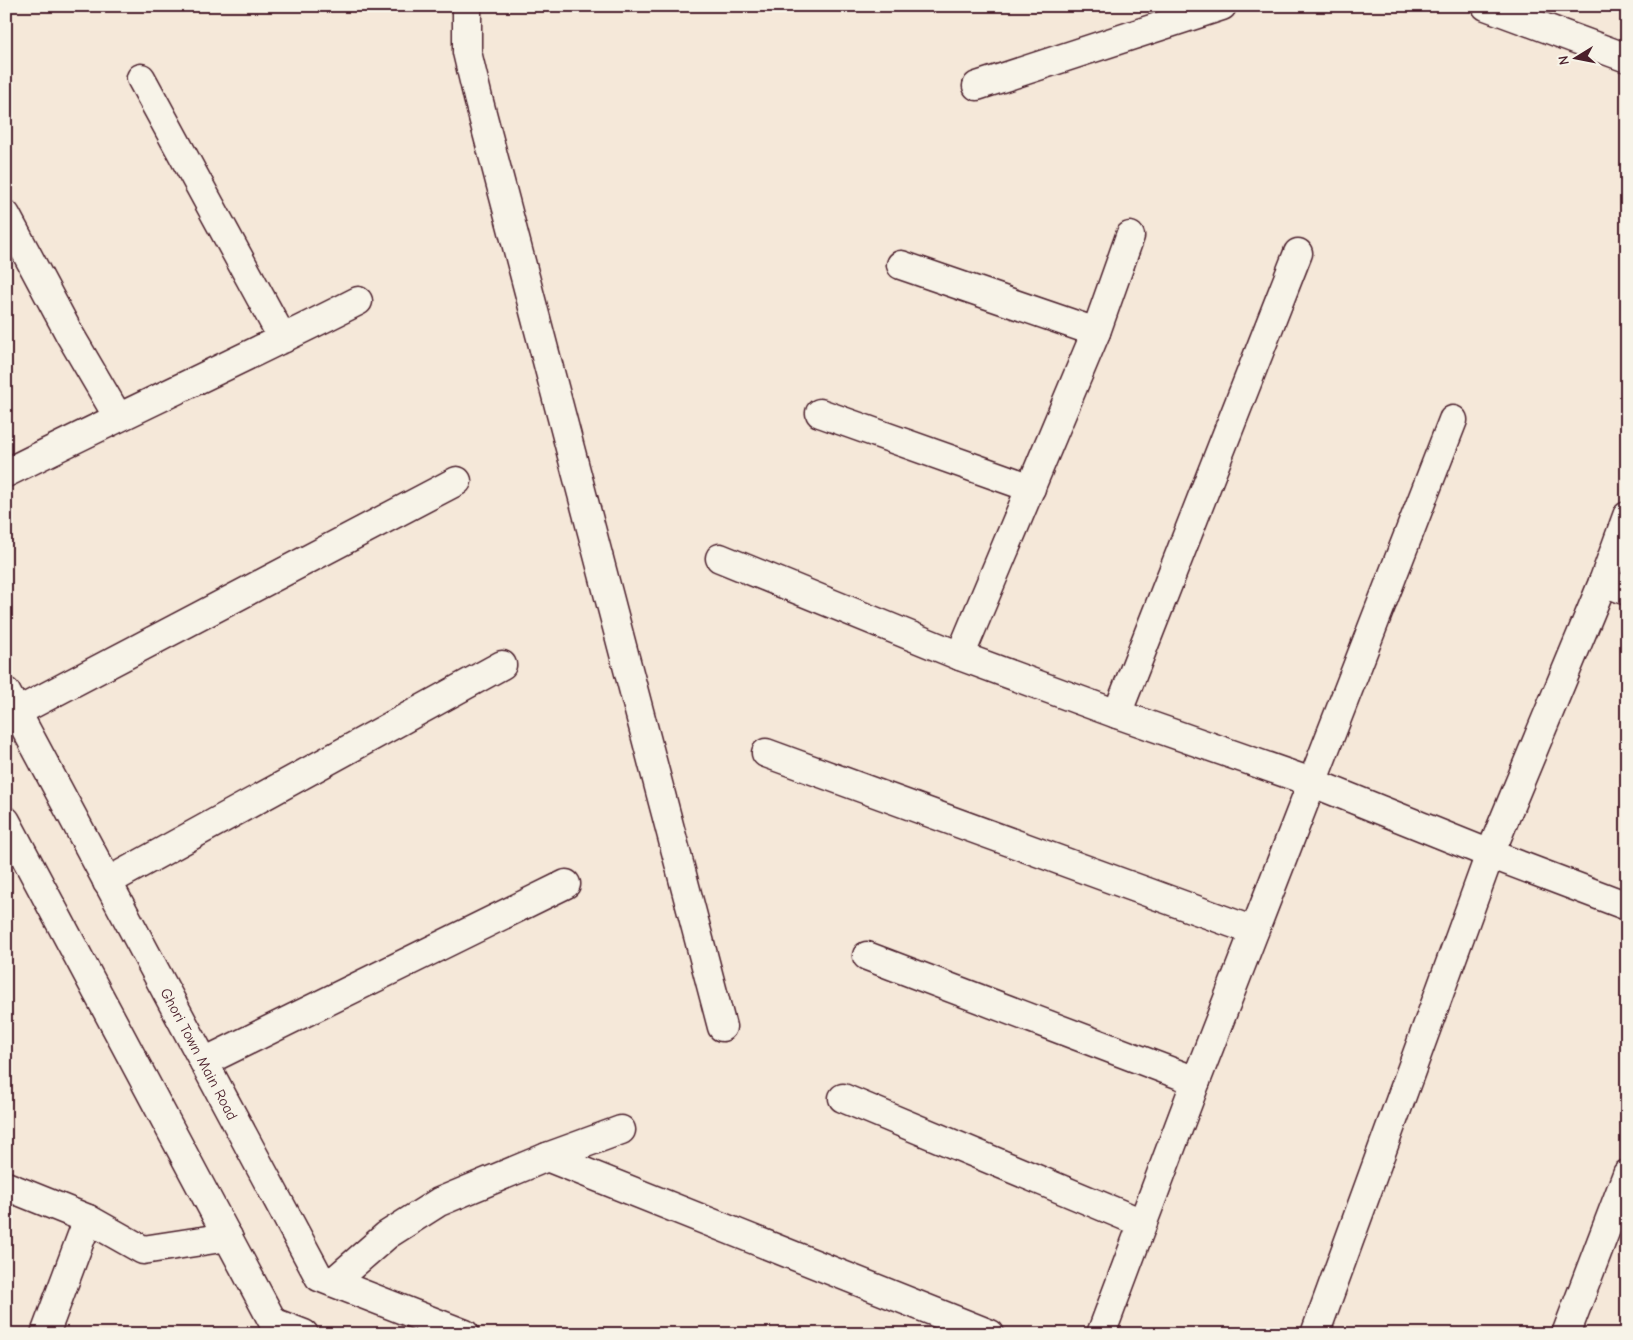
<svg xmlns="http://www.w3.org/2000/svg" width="1633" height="1340" viewBox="0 0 1633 1340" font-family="'Comic Neue',sans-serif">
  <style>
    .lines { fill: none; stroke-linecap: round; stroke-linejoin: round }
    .minor-casing { stroke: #4a1f2b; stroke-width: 31 }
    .minor { stroke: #f7f3e8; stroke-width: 28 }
    .labels { text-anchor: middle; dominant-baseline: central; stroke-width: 4; stroke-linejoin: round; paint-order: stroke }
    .street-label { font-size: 15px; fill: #4a1f2b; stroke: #f7f3e8 }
  </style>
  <rect width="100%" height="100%" fill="#f5e8d9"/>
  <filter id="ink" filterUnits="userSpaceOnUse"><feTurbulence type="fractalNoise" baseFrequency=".02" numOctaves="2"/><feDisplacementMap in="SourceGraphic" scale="10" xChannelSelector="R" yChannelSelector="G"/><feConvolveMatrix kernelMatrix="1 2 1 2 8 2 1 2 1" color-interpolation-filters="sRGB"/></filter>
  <g filter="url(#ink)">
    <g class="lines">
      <g class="minor-casing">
        <g id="minor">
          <polyline points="467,6 467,52 478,98 722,1027"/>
          <polyline points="1486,6 1627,58"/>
          <polyline points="141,78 283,339"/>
          <polyline points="977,86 1222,6"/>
          <polyline points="6,215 70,335 118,417"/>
          <polyline points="901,265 1096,332"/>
          <polyline points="820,413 1031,488"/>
          <path d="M6 473C123 414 242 360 358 301"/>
          <polyline points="720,558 960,656 1117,714 1311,782 1490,854 1627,906"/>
          <polyline points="1603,582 1627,591"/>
          <polyline points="960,656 1096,332 1130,236"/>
          <polyline points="6,692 319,1277 465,1334"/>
          <polyline points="17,712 457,481"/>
          <polyline points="1117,714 1298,253"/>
          <polyline points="766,753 1254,931"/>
          <polyline points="6,821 273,1322 304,1334"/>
          <polyline points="107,882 502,665"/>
          <polyline points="867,956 1196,1081"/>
          <polyline points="204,1062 566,884"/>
          <polyline points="843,1098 1142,1223"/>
          <polyline points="547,1157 990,1334"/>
          <polyline points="6,1186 88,1219 143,1250 228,1237"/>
          <polyline points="333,1282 387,1235 439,1202 547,1157 621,1130"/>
          <polyline points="45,1334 88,1219"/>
          <polyline points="1101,1334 1196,1081 1453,420"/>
          <polyline points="1315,1334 1490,854 1603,582 1627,516"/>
          <polyline points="1566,1334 1627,1174"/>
        </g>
      </g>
      <use href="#minor" class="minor"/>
    </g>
  </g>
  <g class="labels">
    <g class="street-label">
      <text transform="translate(199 1054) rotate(62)">Ghori Town Main Road</text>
    </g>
  </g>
  <rect width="1633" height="1340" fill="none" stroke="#f7f3e8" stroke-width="25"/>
  <rect x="12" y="12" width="1608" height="1315" fill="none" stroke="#4a1f2b" stroke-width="2" filter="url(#ink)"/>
  <g transform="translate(1576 58) rotate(260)" stroke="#f7f3e8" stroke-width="4" paint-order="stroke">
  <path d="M0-4L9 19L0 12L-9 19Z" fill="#4a1f2b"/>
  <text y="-8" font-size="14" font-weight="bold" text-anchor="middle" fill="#4a1f2b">N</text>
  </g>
</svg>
